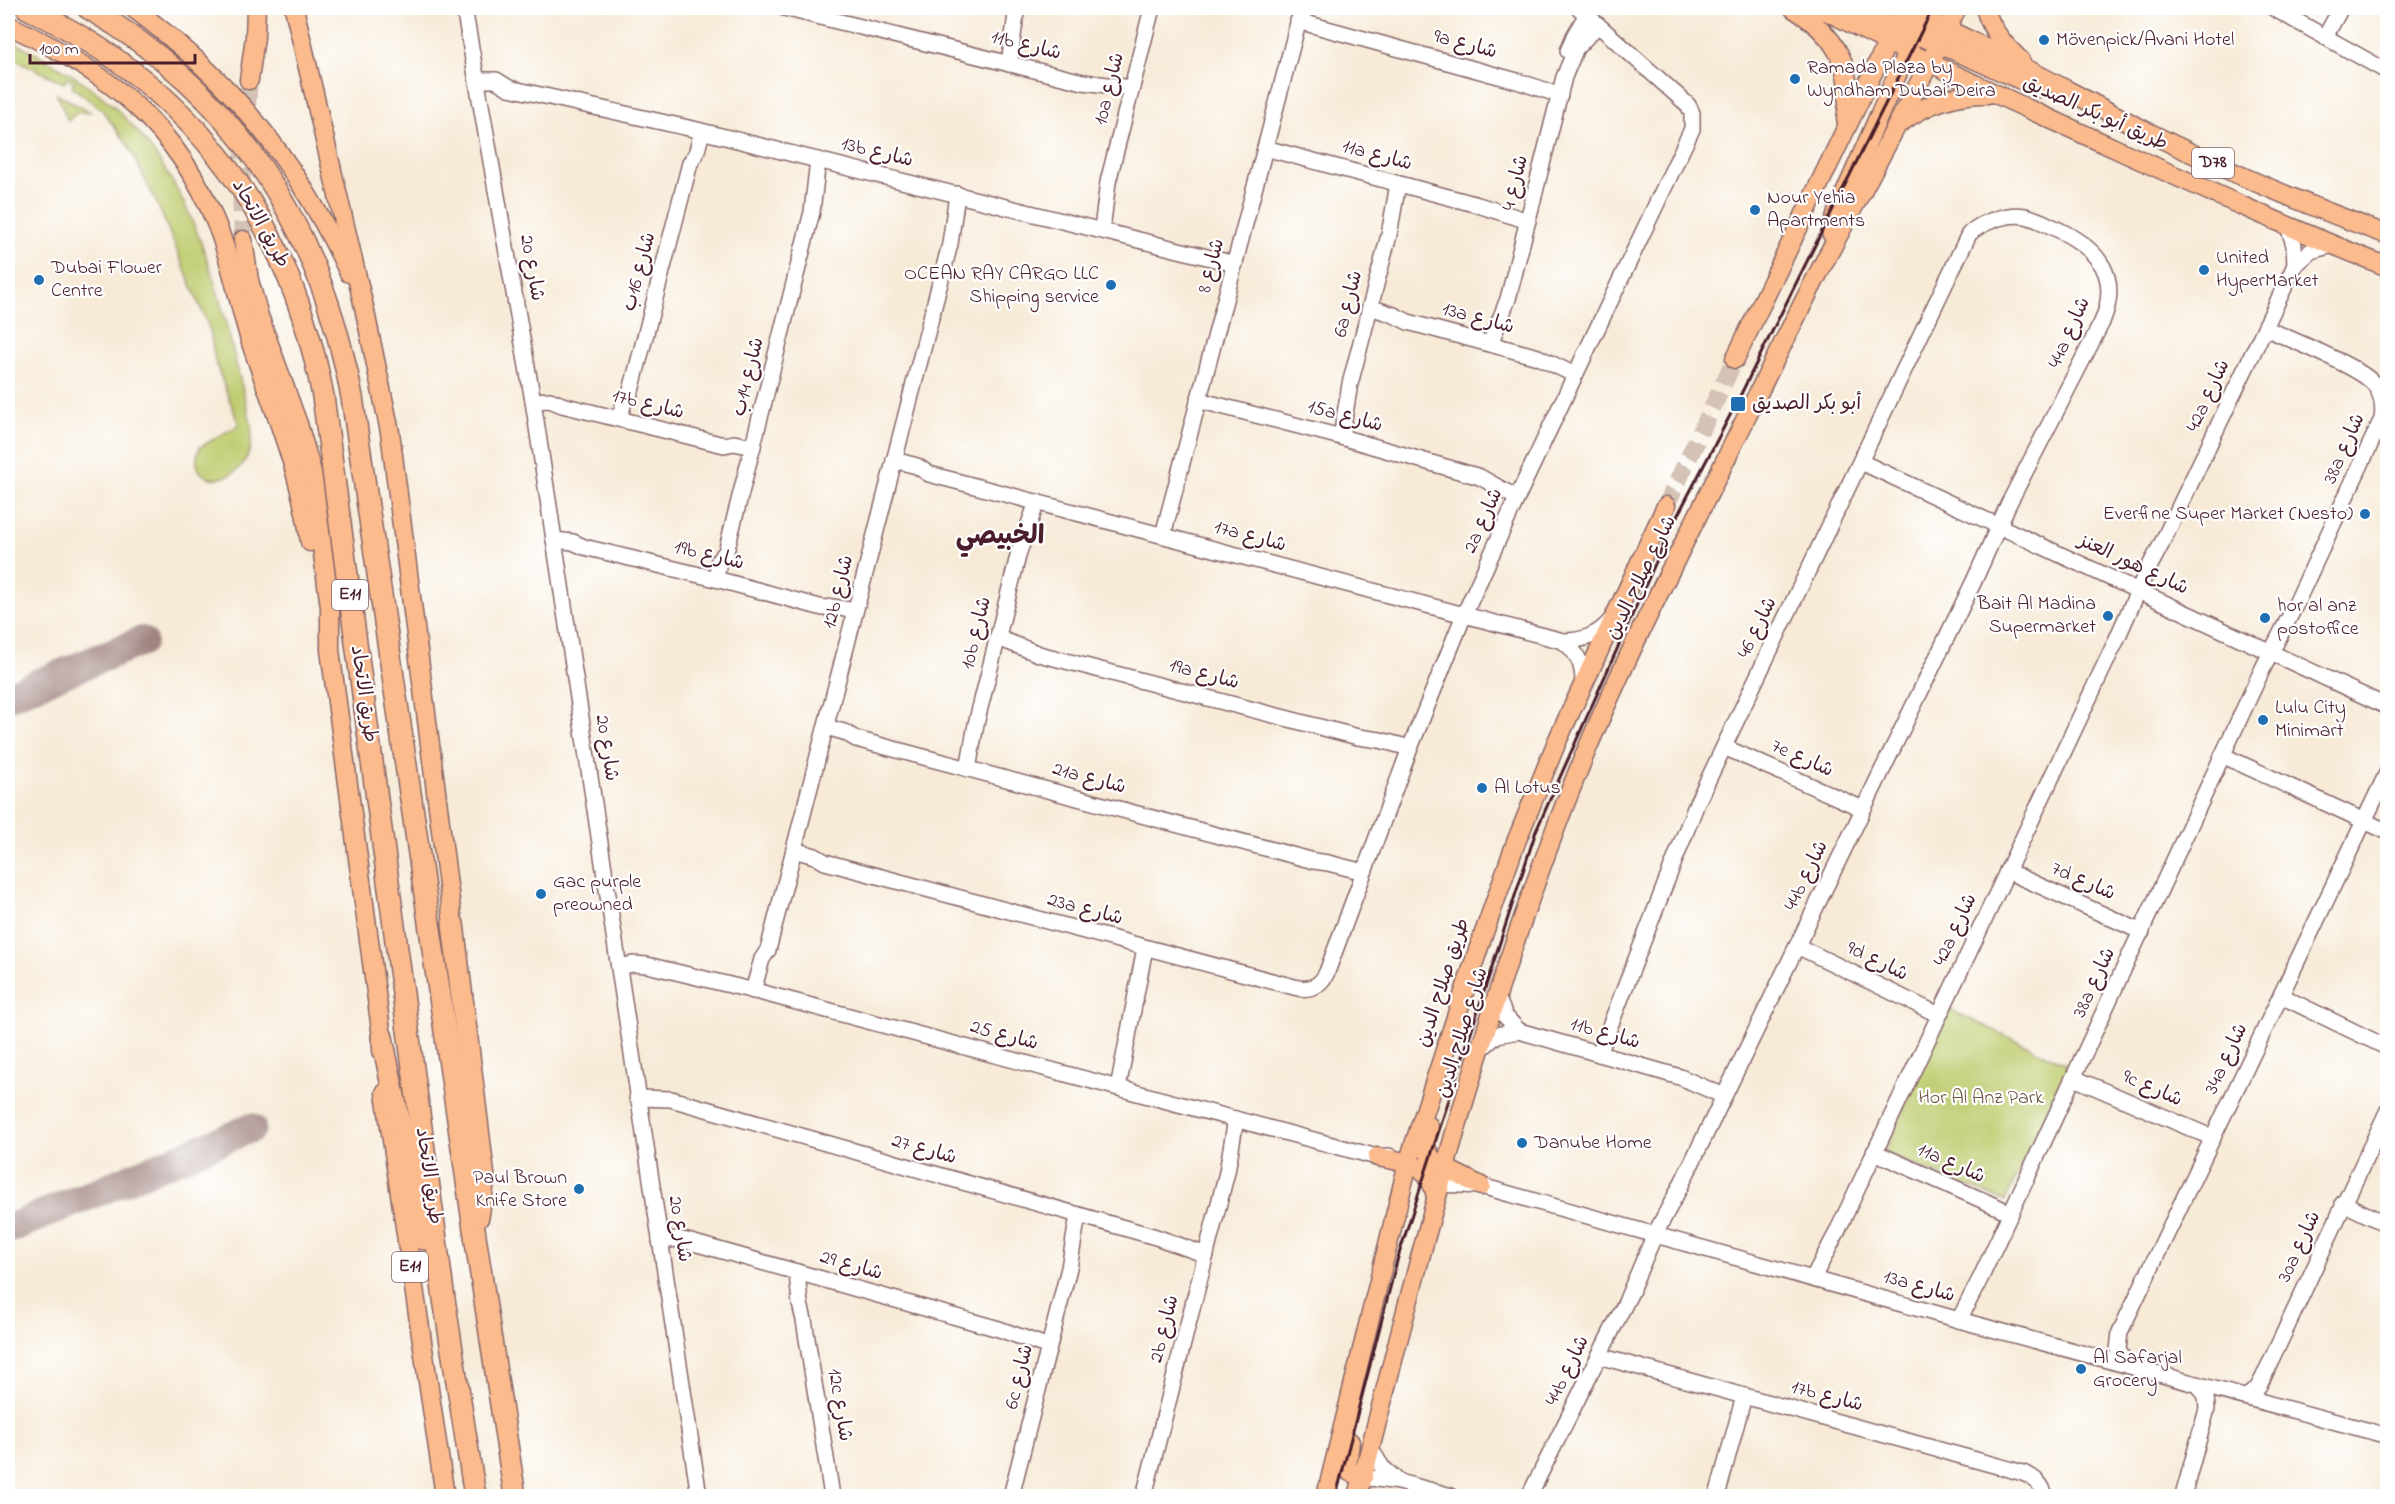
<svg xmlns="http://www.w3.org/2000/svg" width="2395" height="1504" viewBox="0 0 2395 1504" font-family="'Indie Flower','Playpen Sans Arabic',sans-serif">
  <style>
    .green { fill: #becb6d; stroke: #84754c; stroke-width: 1.5 }
    .lines { fill: none; stroke-linecap: round; stroke-linejoin: round }
    .taxiway { stroke: #a08582; stroke-width: 30 }
    .major-tunnel { stroke: #d4c2b5; stroke-width: 18; stroke-dasharray: 18 9; stroke-linecap: butt }
    .minor-casing { stroke: #876668; stroke-width: 18 }
    .major-casing { stroke: #876668; stroke-width: 21 }
    .highway-casing { stroke: #876668; stroke-width: 24 }
    .minor { stroke: #fff; stroke-width: 15 }
    .major { stroke: #fbbb8d; stroke-width: 18 }
    .highway { stroke: #fbbb8d; stroke-width: 21 }
    .rail { stroke: #4a1f2b; stroke-width: 3 }
    .poi-dot { fill: #1f6fb2; stroke: #fff; stroke-width: 2 }
    .labels { text-anchor: middle; dominant-baseline: central; stroke-width: 4.5; stroke-linejoin: round; paint-order: stroke }
    .shield { fill: #fff; stroke: #80626b; stroke-width: 1.5 }
    .shield-label { font-size: 18px; font-weight: bold; fill: #4a1f2b }
    .poi-label { font-size: 20px; fill: #4a1f2b; stroke: #fff; text-anchor: start }
    .street-label { font-size: 20px; fill: #4a1f2b; stroke: #fff }
    .park-label { font-size: 20px; fill: #6d533f; stroke: #fff }
    .district-label { font-size: 26px; font-weight: bold; fill: #4a1f2b; stroke: #fff }
  </style>
  <rect width="100%" height="100%" fill="#fff"/>
  <filter id="ink" filterUnits="userSpaceOnUse"><feTurbulence type="fractalNoise" baseFrequency=".0167" numOctaves="2"/><feDisplacementMap in="SourceGraphic" scale="12" xChannelSelector="R" yChannelSelector="G"/><feConvolveMatrix kernelMatrix="1 2 1 2 8 2 1 2 1" color-interpolation-filters="sRGB"/></filter>
  <filter id="wash" filterUnits="userSpaceOnUse"><feTurbulence type="fractalNoise" baseFrequency=".008" numOctaves="4" result="noise"/><feDisplacementMap in="SourceGraphic" scale="24" xChannelSelector="R" yChannelSelector="G"/><feGaussianBlur stdDeviation="1.35" result="paint"/><feColorMatrix in="noise" values="0 0 0 0 0 0 0 0 0 0 0 0 0 0 0 0 0 1.4 0 .05"/><feComposite in="paint" operator="in"/></filter>
  <g filter="url(#wash)">
    <rect width="100%" height="100%" fill="#f7ebd8"/>
    <g class="green">
      <path d="M8 39C43 57 82 78 112 105 204 190 221 308 251 423 260 491 180 493 200 447L239 425 215 361 210 330 160 210 128 145 102 110 72 87 74 82 67 78 64 83 8 56Z"/>
      <polygon points="57,94 90,112 76,113 68,121"/>
      <polygon points="1948,1009 2069,1065 2005,1201 1884,1153"/>
    </g>
    <g class="lines">
      <g class="taxiway">
        <polyline points="8,696 142,641"/>
        <polyline points="8,1229 251,1128"/>
      </g>
    </g>
  </g>
  <g filter="url(#ink)">
    <g class="lines">
      <g class="major-tunnel">
        <polyline points="243,240 241,188 249,80"/>
        <polyline points="1666,506 1735,359"/>
      </g>
      <g class="minor-casing">
        <g id="minor">
          <polyline points="464,8 533,401 699,1496"/>
          <polyline points="784,8 1083,82 1132,88"/>
          <polyline points="2273,8 2388,72"/>
          <polyline points="1298,21 1517,81 1560,95"/>
          <polyline points="2325,37 2341,8"/>
          <polyline points="1568,51 1574,36 1587,14"/>
          <polyline points="1009,64 1017,8"/>
          <polyline points="478,80 496,80 509,88 693,129 1235,264"/>
          <polyline points="1265,148 1478,205 1528,221"/>
          <polyline points="2288,226 2294,245 2295,265"/>
          <polyline points="1102,229 1108,182 1152,8"/>
          <polyline points="1370,307 1394,315 1408,322 1538,357 1575,375"/>
          <polyline points="1490,344 1508,299 1564,77 1576,48 1598,25"/>
          <polyline points="1198,400 1341,437 1480,477 1517,498"/>
          <polyline points="533,401 550,400 562,405 724,445 734,443 753,447"/>
          <polyline points="619,419 625,399 631,391 690,163 696,154 702,132"/>
          <polyline points="1341,437 1350,384 1389,235 1398,184"/>
          <path d="M894 460 917 466 929 474 1563 641C1582 641 1598 636 1611 620"/>
          <polyline points="1861,462 2388,707"/>
          <polyline points="1163,535 1302,8"/>
          <polyline points="554,540 573,542 584,547 716,579 823,608 834,607 855,611"/>
          <polyline points="716,579 719,560 726,552 812,212 818,160"/>
          <polyline points="998,638 1039,654 1358,737 1380,740 1410,748"/>
          <path d="M1563 641C1577 652 1583 664 1583 682"/>
          <polyline points="826,727 844,732 856,739 1314,861 1328,863 1364,872"/>
          <polyline points="1724,747 1863,809"/>
          <polyline points="2224,756 2388,832"/>
          <polyline points="968,769 976,724 1019,552 1037,502"/>
          <path d="M794 850 815 856 825 862 1298 988C1312 990 1321 985 1327 972L1410 748 1464 615 1522 487 1692 129V113L1688 105 1579 8"/>
          <polyline points="2007,871 2142,932"/>
          <polyline points="1797,946 1939,1015"/>
          <polyline points="619,967 633,964 647,965 763,993 1377,1157 1389,1156"/>
          <polyline points="753,991 762,959 768,950 950,244 957,194"/>
          <polyline points="2281,996 2388,1048"/>
          <polyline points="1497,997 1505,1016 1519,1031"/>
          <polyline points="1480,1050 1497,1035 1519,1031 1680,1077 1724,1096"/>
          <path d="M1599 1054 1697 803 1969 234C1976 227 1983 224 1993 220 2022 210 2032 217 2059 230 2099 250 2121 276 2102 322L2008 505 1974 581 1679 1189 1655 1234 1628 1297"/>
          <polyline points="2074,1078 2213,1138"/>
          <polyline points="1118,1088 1145,948"/>
          <polyline points="637,1098 671,1099 1156,1237 1206,1255"/>
          <polyline points="1874,1152 2011,1213"/>
          <polyline points="1440,1184 1481,1186 1959,1320 2388,1436"/>
          <polyline points="2343,1203 2388,1225"/>
          <polyline points="660,1241 678,1239 687,1241 999,1329 1049,1347"/>
          <polyline points="797,1272 800,1304 804,1320 832,1496"/>
          <polyline points="1813,1278 1836,1234 2115,643 2146,573 2161,545 2295,265 2311,251 2332,245"/>
          <path d="M1959 1320 1981 1277 2262 670 2293 610 2382 419C2384 406 2382 394 2374 384 2361 367 2287 338 2265 328"/>
          <path d="M1599 1356 2023 1473C2034 1477 2042 1484 2045 1496"/>
          <polyline points="2127,1365 2118,1350 2120,1332 2388,771"/>
          <polyline points="2246,1397 2257,1389 2263,1378 2388,1110"/>
          <polyline points="1370,1448 1382,1467 1399,1482"/>
          <polyline points="1363,1477 1399,1482 1451,1496"/>
          <polyline points="1011,1496 1069,1268 1078,1215"/>
          <polyline points="1144,1496 1227,1172 1236,1119"/>
          <polyline points="1529,1496 1632,1290"/>
          <polyline points="1717,1496 1744,1396"/>
          <polyline points="2183,1496 2207,1409 2206,1396 2198,1384"/>
        </g>
      </g>
      <g class="major-casing">
        <g id="major">
          <path d="M133 8C232 81 297 161 349 273"/>
          <polyline points="294,8 364,307 390,432 453,924"/>
          <path d="M1793 8C1836 35 1855 67 1846 119"/>
          <path d="M1821 8C1918 59 2017 104 2116 149 2206 190 2296 231 2388 267"/>
          <polyline points="1854,8 1900,30 1930,40 2039,88"/>
          <path d="M1898 8C1979 41 2056 85 2134 125 2216 167 2301 203 2388 235"/>
          <path d="M1985 8C1991 30 2004 45 2021 61"/>
          <path d="M8 25C105 70 178 124 218 228 233 266 239 307 252 346 274 411 301 473 310 542"/>
          <polyline points="249,80 255,37 256,8"/>
          <path d="M1900 123C1927 103 1955 93 1988 94"/>
          <polyline points="1831,233 1838,209 1907,52 1920,8"/>
          <polyline points="243,240 249,280 259,316 298,424 312,472 330,607 330,650 382,1037 382,1051"/>
          <polyline points="1735,359 1904,8"/>
          <polyline points="385,1093 445,1496"/>
          <path d="M1429 1126C1424 1141 1424 1152 1437 1164L1481 1186"/>
          <path d="M1377 1157C1408 1163 1429 1161 1436 1197"/>
          <polyline points="1350,1442 1347,1466 1350,1472 1363,1477"/>
          <polyline points="1326,1496 1408,1163 1479,947 1516,842 1558,739 1666,506"/>
          <path d="M1358 1496C1422 1246 1486 994 1585 754 1626 656 1674 563 1721 469 1757 396 1792 323 1830 251 1873 170 1917 90 1957 8"/>
        </g>
      </g>
      <g class="highway-casing">
        <g id="highway">
          <path d="M27 8C193 86 289 217 323 396L444 1299 475 1496"/>
          <path d="M88 8C239 96 320 228 352 397L474 1229 515 1496"/>
          <polyline points="453,924 484,1178 478,1217"/>
          <polyline points="382,1037 423,1239"/>
        </g>
      </g>
      <use href="#minor" class="minor"/>
      <use href="#major" class="major"/>
      <use href="#highway" class="highway"/>
      <polyline class="rail" points="1336,1496 1398,1257 1536,831 1671,528 1736,404 1933,8"/>
    </g>
  </g>
  <g class="poi-dot">
    <circle cx="2044" cy="40" r="6"/>
    <circle cx="1795" cy="79" r="6"/>
    <circle cx="1755" cy="210" r="6"/>
    <circle cx="2204" cy="270" r="6"/>
    <circle cx="39" cy="280" r="6"/>
    <circle cx="1111" cy="285" r="6"/>
    <rect x="1730" y="396" width="16" height="16" rx="3"/>
    <circle cx="2365" cy="514" r="6"/>
    <circle cx="2108" cy="616" r="6"/>
    <circle cx="2265" cy="618" r="6"/>
    <circle cx="2263" cy="720" r="6"/>
    <circle cx="1482" cy="788" r="6"/>
    <circle cx="541" cy="894" r="6"/>
    <circle cx="1522" cy="1143" r="6"/>
    <circle cx="579" cy="1189" r="6"/>
    <circle cx="2081" cy="1369" r="6"/>
  </g>
  <g class="labels">
    <g class="shield">
      <rect x="2192" y="148" width="42" height="30" rx="4.5"/>
      <rect x="332" y="580" width="36" height="30" rx="4.5"/>
      <rect x="392" y="1252" width="36" height="30" rx="4.5"/>
    </g>
    <g class="shield-label">
      <text x="2213" y="163">D78</text>
      <text x="350" y="595">E11</text>
      <text x="410" y="1267">E11</text>
    </g>
    <g class="poi-label">
      <text x="2056" y="40">Mövenpick/Avani Hotel</text>
      <text x="1807" y="68">Ramada Plaza by<tspan x="1807" dy="23">Wyndham Dubai Deira</tspan></text>
      <text x="1767" y="198">Nour Yehia<tspan x="1767" dy="23">Apartments</tspan></text>
      <text x="2216" y="258">United<tspan x="2216" dy="23">HyperMarket</tspan></text>
      <text x="51" y="268">Dubai Flower<tspan x="51" dy="23">Centre</tspan></text>
      <text x="1099" y="274" text-anchor="end">OCEAN RAY CARGO LLC<tspan x="1099" dy="23">Shipping service</tspan></text>
      <text x="1752" y="404">أبو بكر الصديق</text>
      <text x="2353" y="514" text-anchor="end">Everfine Super Market (Nesto)</text>
      <text x="2096" y="604" text-anchor="end">Bait Al Madina<tspan x="2096" dy="23">Supermarket</tspan></text>
      <text x="2277" y="606">hor al anz<tspan x="2277" dy="23">postoffice</tspan></text>
      <text x="2275" y="708">Lulu City<tspan x="2275" dy="23">Minimart</tspan></text>
      <text x="1494" y="788">Al Lotus</text>
      <text x="553" y="882">Gac purple<tspan x="553" dy="23">preowned</tspan></text>
      <text x="1534" y="1143">Danube Home</text>
      <text x="567" y="1178" text-anchor="end">Paul Brown<tspan x="567" dy="23">Knife Store</tspan></text>
      <text x="2093" y="1358">Al Safarjal<tspan x="2093" dy="23">Grocery</tspan></text>
    </g>
    <g class="street-label">
      <text transform="translate(1465 45) rotate(15)">9a شارع</text>
      <text transform="translate(1026 46) rotate(14)">11b شارع</text>
      <text transform="translate(1110 89) rotate(-76)">10a شارع</text>
      <text transform="translate(2095 114) rotate(24)">طريق أبو بكر الصديق</text>
      <text transform="translate(877 153) rotate(14)">13b شارع</text>
      <text transform="translate(1377 156) rotate(15)">11a شارع</text>
      <text transform="translate(1516 183) rotate(-76)">شارع 4</text>
      <text transform="translate(260 224) rotate(61)">طريق الاتحاد</text>
      <text transform="translate(1212 266) rotate(-75)">شارع 8</text>
      <text transform="translate(531 268) rotate(80)">شارع 20</text>
      <text transform="translate(640 272) rotate(-75)">شارع 16ب</text>
      <text transform="translate(1349 304) rotate(-76)">6a شارع</text>
      <text transform="translate(1478 319) rotate(15)">13a شارع</text>
      <text transform="translate(2070 333) rotate(-66)">44a شارع</text>
      <text transform="translate(749 377) rotate(-76)">شارع 14ب</text>
      <text transform="translate(2209 396) rotate(-65)">42a شارع</text>
      <text transform="translate(648 405) rotate(14)">17b شارع</text>
      <text transform="translate(1345 417) rotate(15)">15a شارع</text>
      <text transform="translate(2345 449) rotate(-66)">38a شارع</text>
      <text transform="translate(1484 521) rotate(-66)">2a شارع</text>
      <text transform="translate(1250 537) rotate(15)">17a شارع</text>
      <text transform="translate(709 556) rotate(14)">19b شارع</text>
      <text transform="translate(2133 565) rotate(25)">شارع هور العنز</text>
      <text transform="translate(1642 578) rotate(-64)">شارع صلاح الدين</text>
      <text transform="translate(839 592) rotate(-76)">12b شارع</text>
      <text transform="translate(1758 628) rotate(-64)">شارع 46</text>
      <text transform="translate(977 633) rotate(-76)">10b شارع</text>
      <text transform="translate(1204 675) rotate(15)">19a شارع</text>
      <text transform="translate(363 694) rotate(82)">طريق الاتحاد</text>
      <text transform="translate(606 748) rotate(81)">شارع 20</text>
      <text transform="translate(1802 759) rotate(24)">7e شارع</text>
      <text transform="translate(1089 779) rotate(15)">21a شارع</text>
      <text transform="translate(1807 876) rotate(-64)">44b شارع</text>
      <text transform="translate(2083 882) rotate(24)">7d شارع</text>
      <text transform="translate(1085 910) rotate(15)">23a شارع</text>
      <text transform="translate(1956 930) rotate(-65)">42a شارع</text>
      <text transform="translate(1877 962) rotate(26)">9d شارع</text>
      <text transform="translate(1444 983) rotate(-72)">طريق صلاح الدين</text>
      <text transform="translate(2095 983) rotate(-65)">38a شارع</text>
      <text transform="translate(1463 1033) rotate(-73)">شارع صلاح الدين</text>
      <text transform="translate(1605 1034) rotate(16)">11b شارع</text>
      <text transform="translate(1004 1036) rotate(15)">شارع 25</text>
      <text transform="translate(2227 1059) rotate(-65)">34a شارع</text>
      <text transform="translate(2152 1089) rotate(24)">9c شارع</text>
      <text transform="translate(924 1150) rotate(16)">شارع 27</text>
      <text transform="translate(1951 1164) rotate(24)">11a شارع</text>
      <text transform="translate(428 1176) rotate(82)">طريق الاتحاد</text>
      <text transform="translate(679 1229) rotate(81)">شارع 20</text>
      <text transform="translate(2300 1247) rotate(-65)">30a شارع</text>
      <text transform="translate(851 1266) rotate(16)">شارع 29</text>
      <text transform="translate(1919 1287) rotate(16)">13a شارع</text>
      <text transform="translate(1165 1329) rotate(-76)">2b شارع</text>
      <text transform="translate(1568 1371) rotate(-64)">44b شارع</text>
      <text transform="translate(1020 1377) rotate(-76)">6c شارع</text>
      <text transform="translate(1827 1397) rotate(15)">17b شارع</text>
      <text transform="translate(839 1405) rotate(81)">12c شارع</text>
    </g>
    <g class="park-label">
      <text x="1981" y="1098">Hor Al Anz Park</text>
    </g>
    <g class="district-label">
      <text x="1000" y="537">الخبيصي</text>
    </g>
  </g>
  <rect width="2395" height="1504" fill="none" stroke="#fff" stroke-width="30"/>
  <path d="M30 54v9h165v-9" fill="none" stroke="#4a1f2b" stroke-width="3"/>
  <text x="39" y="54" font-size="18" fill="#4a1f2b" stroke="#ffffff" stroke-width="4.5" paint-order="stroke">100 m</text>
</svg>
